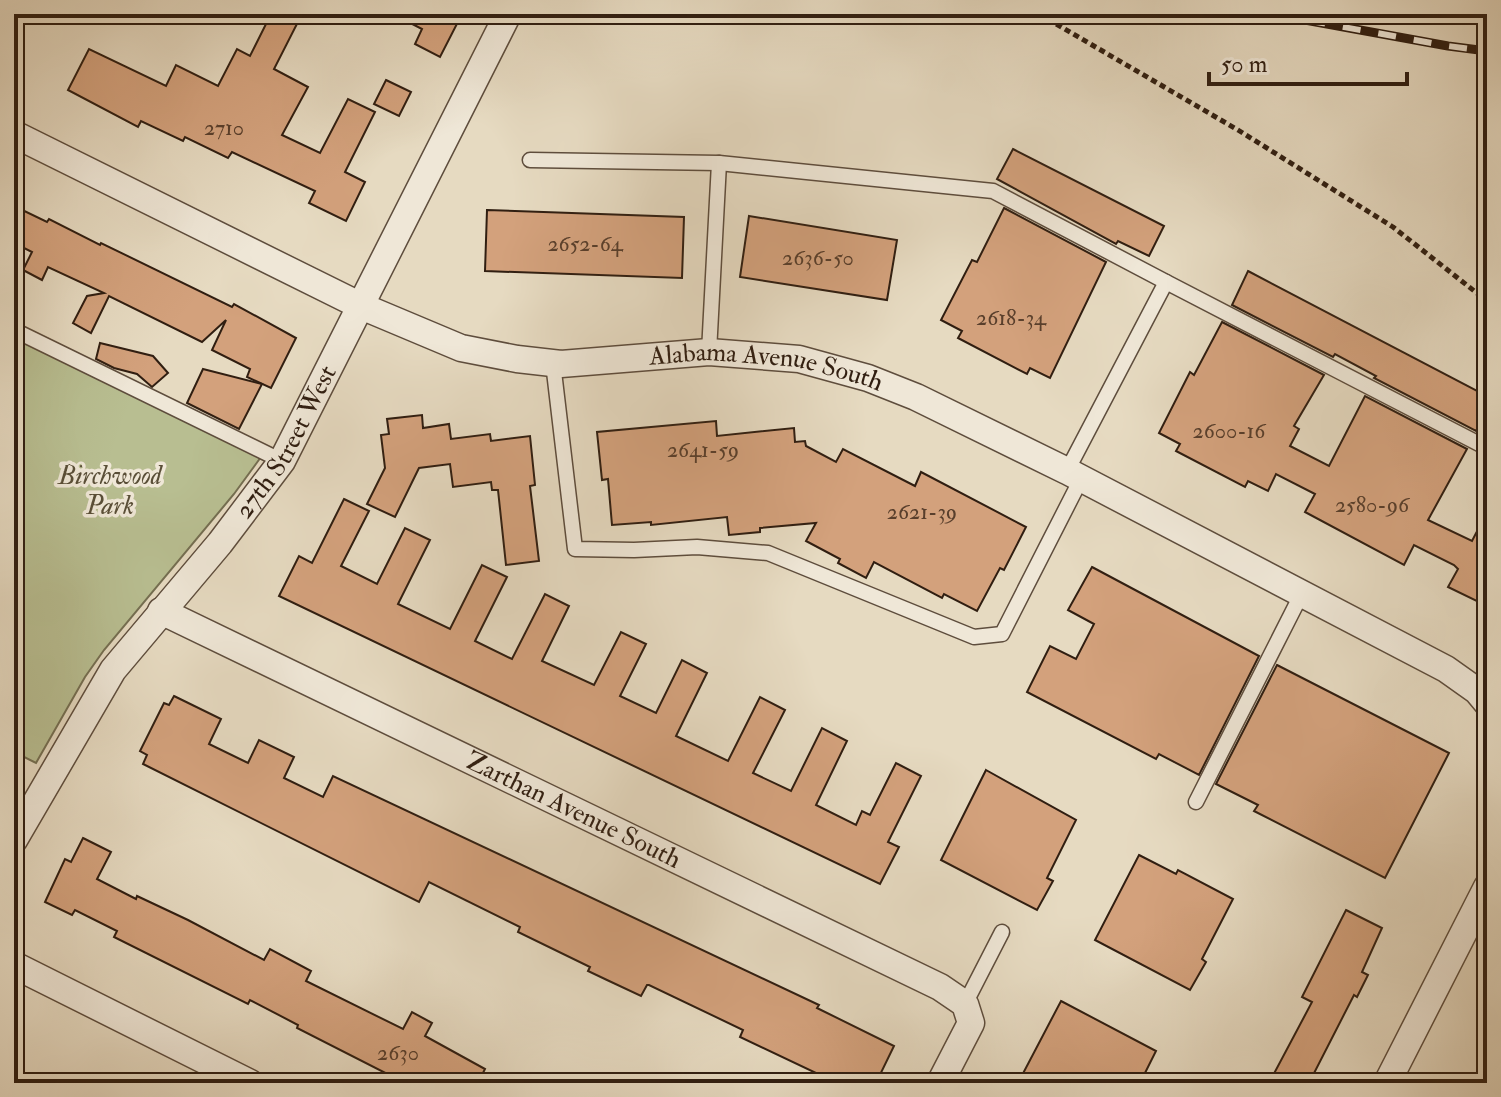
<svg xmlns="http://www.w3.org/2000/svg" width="1501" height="1097" viewBox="0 0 1501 1097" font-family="'IM FELL Double Pica',serif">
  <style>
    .green { fill: #b8be91; stroke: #746e51; stroke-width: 2 }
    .building { fill: #d3a17c; stroke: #301e11; stroke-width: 2 }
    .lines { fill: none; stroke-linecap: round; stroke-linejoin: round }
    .service-casing { stroke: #5e4d3d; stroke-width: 17 }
    .minor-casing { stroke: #5e4d3d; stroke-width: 29 }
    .path { stroke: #301e11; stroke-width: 5; stroke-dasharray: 6 4; stroke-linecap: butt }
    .service { stroke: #efe7d7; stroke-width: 14 }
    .minor { stroke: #efe7d7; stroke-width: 26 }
    .rail-casing { stroke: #301e11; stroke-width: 9 }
    .rail { stroke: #efe7d7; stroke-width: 6; stroke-dasharray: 18; stroke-linecap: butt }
    .labels { text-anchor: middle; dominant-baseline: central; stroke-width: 7; stroke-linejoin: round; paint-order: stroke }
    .number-label { font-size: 22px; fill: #593f2c }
    .street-label { font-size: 26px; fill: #301e11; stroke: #efe7d7 }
    .park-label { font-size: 26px; font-style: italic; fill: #594e37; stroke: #efe7d7 }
  </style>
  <rect width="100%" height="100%" fill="#e6dac1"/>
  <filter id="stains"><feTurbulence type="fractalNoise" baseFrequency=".0025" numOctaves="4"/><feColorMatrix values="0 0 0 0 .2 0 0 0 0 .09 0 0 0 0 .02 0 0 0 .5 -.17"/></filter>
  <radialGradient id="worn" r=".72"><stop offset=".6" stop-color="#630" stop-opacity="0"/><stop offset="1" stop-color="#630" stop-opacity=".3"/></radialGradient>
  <polygon class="green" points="14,337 261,457 234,494 104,650 85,677 36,763 14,752"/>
  <g class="building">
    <polygon points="271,14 302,14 274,69 308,87 282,135 320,153 348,99 375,112 345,172 365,182 346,221 309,203 315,191 232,152 228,158 185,137 183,141 141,121 138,127 68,90 89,49 166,86 176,65 218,86 237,49 250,56"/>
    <polygon points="393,14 462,14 440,57 415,44 422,29"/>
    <polygon points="386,80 411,92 399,116 374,104"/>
    <polygon points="1013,149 1164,226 1149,256 1118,241 1116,244 997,179"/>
    <polygon points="14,206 47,222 49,219 100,245 101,243 232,307 234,304 296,338 271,388 247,377 250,369 212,350 226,320 202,342 109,296 91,333 73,323 87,296 104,293 48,267 42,280 23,270 32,252 14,243"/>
    <polygon points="1004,208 1106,262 1050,378 1030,368 1027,374 958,338 962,331 941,320 972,260 977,262"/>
    <polygon points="487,210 684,217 682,278 485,271"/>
    <polygon points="749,216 897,240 887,300 740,277"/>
    <polygon points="1248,271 1487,396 1487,432 1478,427 1476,431 1374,378 1376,376 1335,354 1333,357 1232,305"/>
    <polygon points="1222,322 1324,375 1294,426 1299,429 1290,446 1329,466 1365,396 1467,449 1428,520 1472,541 1487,512 1487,606 1448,587 1458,569 1454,565 1414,545 1404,565 1305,512 1315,494 1276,474 1268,491 1248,481 1245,487 1176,451 1180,444 1159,433 1190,372 1194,375"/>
    <polygon points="100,343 153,356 168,373 152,387 137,374 114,368 96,359"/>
    <polygon points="203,369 262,384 239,429 187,403"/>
    <polygon points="422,415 423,428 449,424 451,439 490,434 491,441 530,436 535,485 530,486 539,561 506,565 498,490 492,490 491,482 453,487 450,464 419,468 395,517 367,504 385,468 381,435 389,434 387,419"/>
    <polygon points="716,421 717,436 794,428 795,442 805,441 806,446 836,462 843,449 915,486 921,472 1026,527 1004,570 1000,568 977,611 944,594 942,598 874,562 866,578 838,563 840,559 806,541 816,523 760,528 760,532 729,535 727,517 651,525 651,522 612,525 608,479 602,480 597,432"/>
    <polygon points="344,499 369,511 341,566 377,584 405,528 430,540 398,604 450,629 482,565 507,577 475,641 512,659 545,594 569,606 542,661 594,685 621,632 646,644 620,696 656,713 682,660 707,673 676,736 728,761 760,697 785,710 753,773 791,791 822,728 847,741 816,805 856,825 862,811 870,815 896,763 921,776 888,842 899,847 880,884 279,596 299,556 312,563"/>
    <polygon points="1092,567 1259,656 1199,775 1159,754 1156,759 1027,692 1050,646 1076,659 1094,624 1068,610"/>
    <polygon points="1277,665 1449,753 1385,878 1254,811 1258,805 1216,784"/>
    <polygon points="174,696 221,719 209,744 248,763 259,740 294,757 284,778 323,797 333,776 819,1005 817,1008 894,1046 876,1083 837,1083 740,1037 743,1030 649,985 647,985 641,996 607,980 588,971 590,967 518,932 520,927 429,882 419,902 143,764 147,755 140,751 164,703 169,705"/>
    <polygon points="986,770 1076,820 1047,878 1053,881 1037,910 941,860"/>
    <polygon points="83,838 111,852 97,879 136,899 137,896 188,920 264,960 270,949 311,971 306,981 403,1029 412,1012 432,1023 425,1036 485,1069 478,1083 405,1083 297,1028 298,1025 250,1000 248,1004 114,937 117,931 75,910 72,915 45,902 65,859 71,862"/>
    <polygon points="1139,855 1176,874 1178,870 1233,899 1202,959 1206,962 1190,990 1095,940"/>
    <polygon points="1346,910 1382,928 1362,972 1368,975 1357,997 1354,995 1309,1083 1269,1083 1312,1002 1302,997"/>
    <polygon points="1061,1001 1156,1051 1140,1083 1018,1083"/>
  </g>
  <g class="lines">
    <g class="service-casing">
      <g id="service">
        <polyline points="530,160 719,163 993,191 1166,282"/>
        <polyline points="14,330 282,461"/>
        <polyline points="709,352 719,163"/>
        <polyline points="553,363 575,549 634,550 697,547 768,553 974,637 1002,634 1081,479"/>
        <polyline points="1067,471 1166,282 1487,448"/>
        <polyline points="1196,802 1301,595"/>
        <polyline points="965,1004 1002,932"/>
      </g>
    </g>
    <g class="minor-casing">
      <g id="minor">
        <path id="s1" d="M14 134 361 306 461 348 517 359 561 364 709 352 799 359 868 378 916 397 1067 471 1446 669 1477 691 1487 703"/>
        <path id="s2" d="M161 611 940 987 965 1004 971 1023 940 1083"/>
        <path id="s3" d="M14 840 113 670 220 543 282 461 508 14"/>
        <polyline points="14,965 250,1083"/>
        <polyline points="1387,1083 1487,887"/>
      </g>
    </g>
    <polyline class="path" points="1039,14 1238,130 1393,227 1487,301"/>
    <use href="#service" class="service"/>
    <use href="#minor" class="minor"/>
    <g class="rail-casing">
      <polyline id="rail" points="1272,14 1448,46 1487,51"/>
    </g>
    <use href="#rail" class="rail"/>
  </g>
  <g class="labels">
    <g class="number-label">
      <text x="224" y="128">2710</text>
      <text x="585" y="244">2652-64</text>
      <text x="818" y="258">2636-50</text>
      <text x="1011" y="318">2618-34</text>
      <text x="1229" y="431">2600-16</text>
      <text x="703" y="450">2641-59</text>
      <text x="1372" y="505">2580-96</text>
      <text x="922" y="512">2621-39</text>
      <text x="398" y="1053">2630</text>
    </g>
    <g class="street-label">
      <text stroke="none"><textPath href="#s1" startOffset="804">Alabama Avenue South</textPath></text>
      <text stroke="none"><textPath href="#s3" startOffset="484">27th Street West</textPath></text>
      <text stroke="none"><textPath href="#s2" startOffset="458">Zarthan Avenue South</textPath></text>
    </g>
    <g class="park-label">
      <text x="110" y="476">Birchwood<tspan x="110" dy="30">Park</tspan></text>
    </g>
  </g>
  <rect width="1501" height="1097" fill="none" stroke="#e6dac1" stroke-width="48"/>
  <rect x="16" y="16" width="1469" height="1065" fill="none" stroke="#301e11" stroke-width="4"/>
  <rect x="24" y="24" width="1453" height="1049" fill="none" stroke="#301e11" stroke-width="2"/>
  <path d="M1209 72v12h198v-12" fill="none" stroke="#301e11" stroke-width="4"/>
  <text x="1221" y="72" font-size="24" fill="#301e11" stroke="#efe7d7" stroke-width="6" paint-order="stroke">50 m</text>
  <rect width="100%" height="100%" filter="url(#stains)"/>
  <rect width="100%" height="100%" fill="url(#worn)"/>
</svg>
